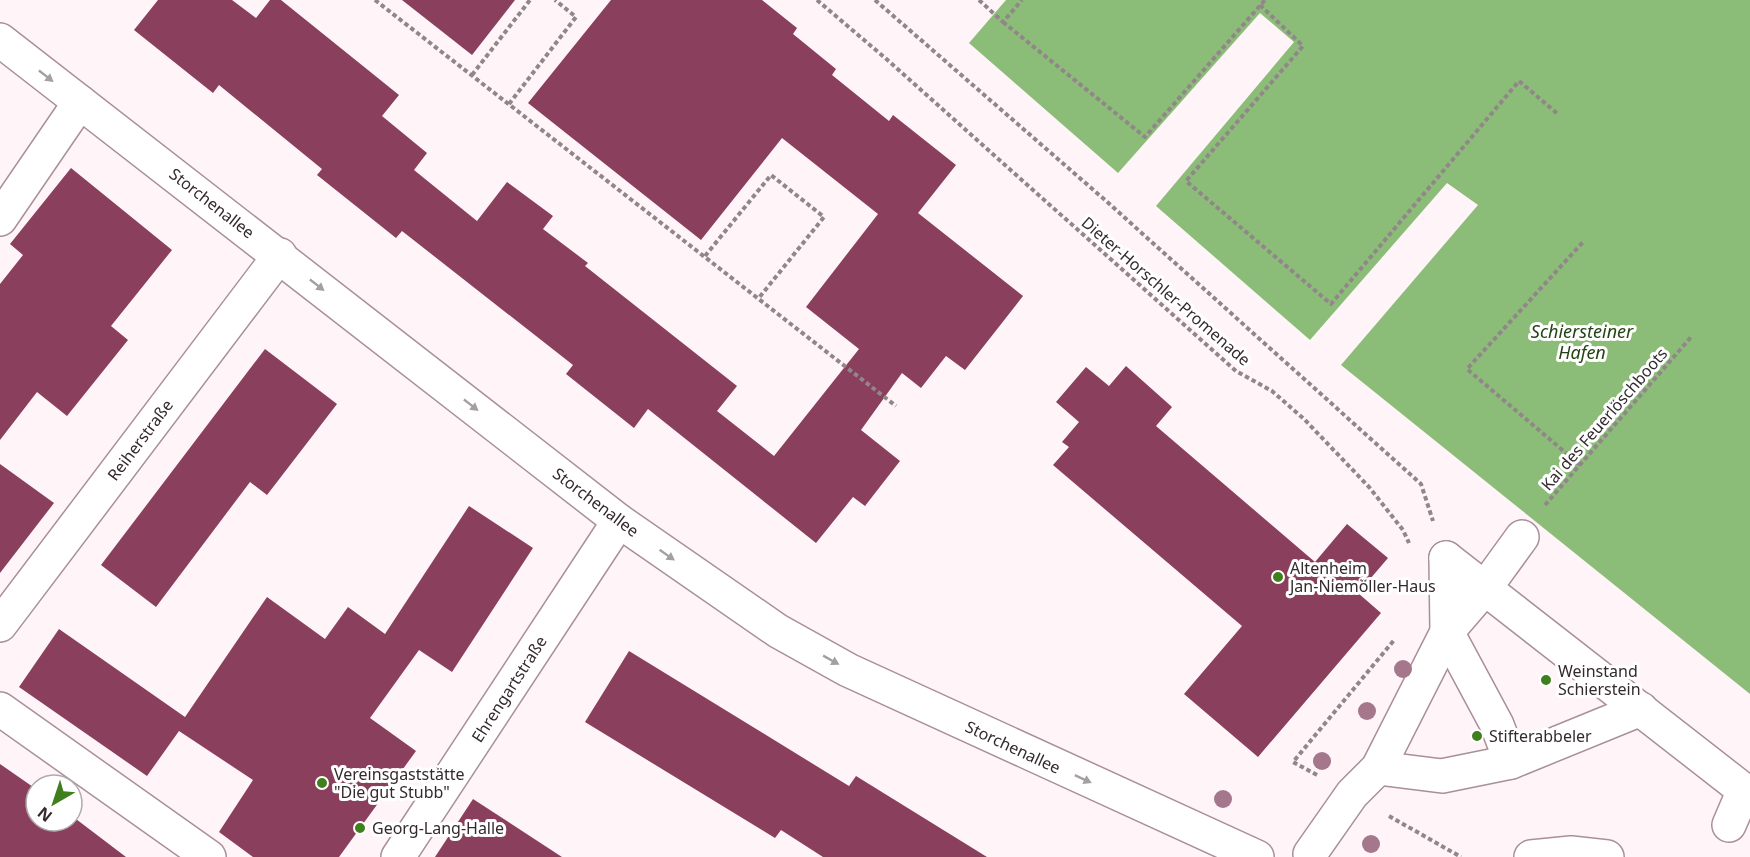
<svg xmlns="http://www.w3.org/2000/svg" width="1750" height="857" viewBox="0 0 1750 857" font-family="'Noto Sans',sans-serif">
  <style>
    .water { fill: #8cbd78 }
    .building { fill: #8a3f5d }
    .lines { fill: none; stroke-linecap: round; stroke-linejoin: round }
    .minor-casing { stroke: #a99098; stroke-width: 36 }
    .path { stroke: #918689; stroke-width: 4; stroke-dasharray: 4.5 3; stroke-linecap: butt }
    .minor { stroke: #fff; stroke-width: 33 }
    .tree { fill: #a5778c }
    .oneway { fill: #a49fa0 }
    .poi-dot { fill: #407f1d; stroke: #fff; stroke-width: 2 }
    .labels { text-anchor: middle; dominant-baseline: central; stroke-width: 6; stroke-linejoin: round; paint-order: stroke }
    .street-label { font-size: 16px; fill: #342a2d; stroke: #fff }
    .poi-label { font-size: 16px; fill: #342a2d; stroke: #fff; text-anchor: start }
    .water-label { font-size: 18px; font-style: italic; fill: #244415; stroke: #fff }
  </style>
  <rect width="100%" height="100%" fill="#fff4f7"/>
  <polygon class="water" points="1006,0 1750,0 1750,694 1341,365 1478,205 1447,183 1310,340 1156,206 1294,42 1260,13 1118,173 969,43"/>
  <g class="building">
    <polygon points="158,0 232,0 256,18 270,0 281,0 399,95 382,116 427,153 414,170 477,221 507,182 553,216 543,229 588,263 585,266 737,386 717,411 774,456 859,349 806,307 878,214 782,138 701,240 528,103 611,0 762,0 797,28 793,34 836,69 832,75 889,121 893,115 956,165 918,213 1023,296 965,370 946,356 921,388 902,373 861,430 900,461 865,506 853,497 816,543 648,409 634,428 566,374 573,365 402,231 396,238 317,175 322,169 219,85 213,93 134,30"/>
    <polygon points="402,0 515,0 472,55"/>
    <polygon points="71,168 172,250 111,326 128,340 67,416 37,392 0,440 0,284 23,255 10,244"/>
    <polygon points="265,349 337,404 267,495 250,482 156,607 101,565"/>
    <polygon points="1126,366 1172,407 1156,426 1315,562 1347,524 1388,558 1358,593 1381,613 1258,757 1184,694 1242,626 1053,465 1069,447 1062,442 1079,422 1056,402 1086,367 1109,386"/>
    <polygon points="0,464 54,503 0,573"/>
    <polygon points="469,506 533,548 452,672 419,650 370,718 416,751 339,857 253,857 219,832 253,780 179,731 147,776 19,687 59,629 185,717 267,597 325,639 348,607 385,634"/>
    <polygon points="629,651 849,786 856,776 987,857 823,857 781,830 775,838 585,722"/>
    <polygon points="0,764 36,789 36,821 72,821 72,816 126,857 0,857"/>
    <polygon points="473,799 562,857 435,857"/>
  </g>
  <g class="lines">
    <g class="minor-casing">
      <g id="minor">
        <polyline points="0,40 619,521 778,631 848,670 1257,857"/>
        <polyline points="0,219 80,102"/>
        <polyline points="1446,558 1750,795"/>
        <polyline points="1446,558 1447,632 1497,725 1511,762"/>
        <polyline points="0,625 280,255"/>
        <polyline points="0,709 209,857"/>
        <polyline points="1378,768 1442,776 1511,762 1641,709"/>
        <polyline points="1729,825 1744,790"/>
        <polyline points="1310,854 1352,794 1378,768 1447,632 1485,588 1522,537"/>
        <polyline points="398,857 619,521"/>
        <polyline points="1531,857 1571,853 1607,857"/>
      </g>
    </g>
    <g class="path">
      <polyline points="375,0 896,406"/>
      <polyline points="817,0 884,57 1236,371 1272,391 1304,419 1369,487 1403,530 1409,543"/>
      <polyline points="875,0 1105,200 1421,484 1433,521"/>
      <polyline points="979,0 1003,22 1022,0"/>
      <polyline points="1260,5 1303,46 1186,181 1331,304 1519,81 1559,115"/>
      <polyline points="1003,22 1145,137 1265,0"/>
      <polyline points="472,75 530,0"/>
      <polyline points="509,104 576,17 555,0"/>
      <polyline points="705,256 771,175 824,217 758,299"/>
      <polyline points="1580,465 1467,369 1584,241"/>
      <polyline points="1545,505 1692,336"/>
      <polyline points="1317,775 1293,762 1395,639"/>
      <polyline points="1389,816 1461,857"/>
    </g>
    <use href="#minor" class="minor"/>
  </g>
  <g class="tree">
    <circle cx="1403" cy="669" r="9"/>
    <circle cx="1367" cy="711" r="9"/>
    <circle cx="1322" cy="761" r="9"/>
    <circle cx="1223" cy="799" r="9"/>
    <circle cx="1371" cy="844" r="9"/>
  </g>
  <defs><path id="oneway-solid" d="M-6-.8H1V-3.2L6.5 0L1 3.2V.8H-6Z" transform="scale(1.5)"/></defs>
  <g class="oneway">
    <use href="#oneway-solid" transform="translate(46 76) rotate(38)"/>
    <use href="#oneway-solid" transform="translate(317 285) rotate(38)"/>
    <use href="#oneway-solid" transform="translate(471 405) rotate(38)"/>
    <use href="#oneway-solid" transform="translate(667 555) rotate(35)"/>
    <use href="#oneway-solid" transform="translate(831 660) rotate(29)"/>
    <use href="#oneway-solid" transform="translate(1083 779) rotate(25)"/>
  </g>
  <g class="poi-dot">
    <circle cx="1278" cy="577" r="6"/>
    <circle cx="1546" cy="680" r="6"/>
    <circle cx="1477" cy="736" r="6"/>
    <circle cx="322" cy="783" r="6"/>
    <circle cx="360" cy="828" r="6"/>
  </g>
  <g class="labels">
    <g class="street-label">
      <text transform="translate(212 203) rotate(38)">Storchenallee</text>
      <text transform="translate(1166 291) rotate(41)">Dieter-Horschler-Promenade</text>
      <text transform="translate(1604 419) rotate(-49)">Kai des Feuerlöschboots</text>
      <text transform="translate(140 440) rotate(-53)">Reiherstraße</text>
      <text transform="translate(596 502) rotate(37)">Storchenallee</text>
      <text transform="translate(509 689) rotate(-57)">Ehrengartstraße</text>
      <text transform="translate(1013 747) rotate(25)">Storchenallee</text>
    </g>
    <g class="poi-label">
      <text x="1290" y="568">Altenheim<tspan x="1290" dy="18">Jan-Niemöller-Haus</tspan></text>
      <text x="1558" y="671">Weinstand<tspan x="1558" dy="18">Schierstein</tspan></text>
      <text x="1489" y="736">Stifterabbeler</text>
      <text x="334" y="774">Vereinsgaststätte<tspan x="334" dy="18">"Die gut Stubb"</tspan></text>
      <text x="372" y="828">Georg-Lang-Halle</text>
    </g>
    <g class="water-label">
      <text x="1582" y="331">Schiersteiner<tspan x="1582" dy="21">Hafen</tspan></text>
    </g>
  </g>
  <g transform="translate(54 803) rotate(219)"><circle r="28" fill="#ffffff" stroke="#aeaaab" stroke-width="1.5"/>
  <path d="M0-4.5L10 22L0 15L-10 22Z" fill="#407f1d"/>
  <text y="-9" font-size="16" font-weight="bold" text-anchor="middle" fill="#342a2d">N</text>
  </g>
</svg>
